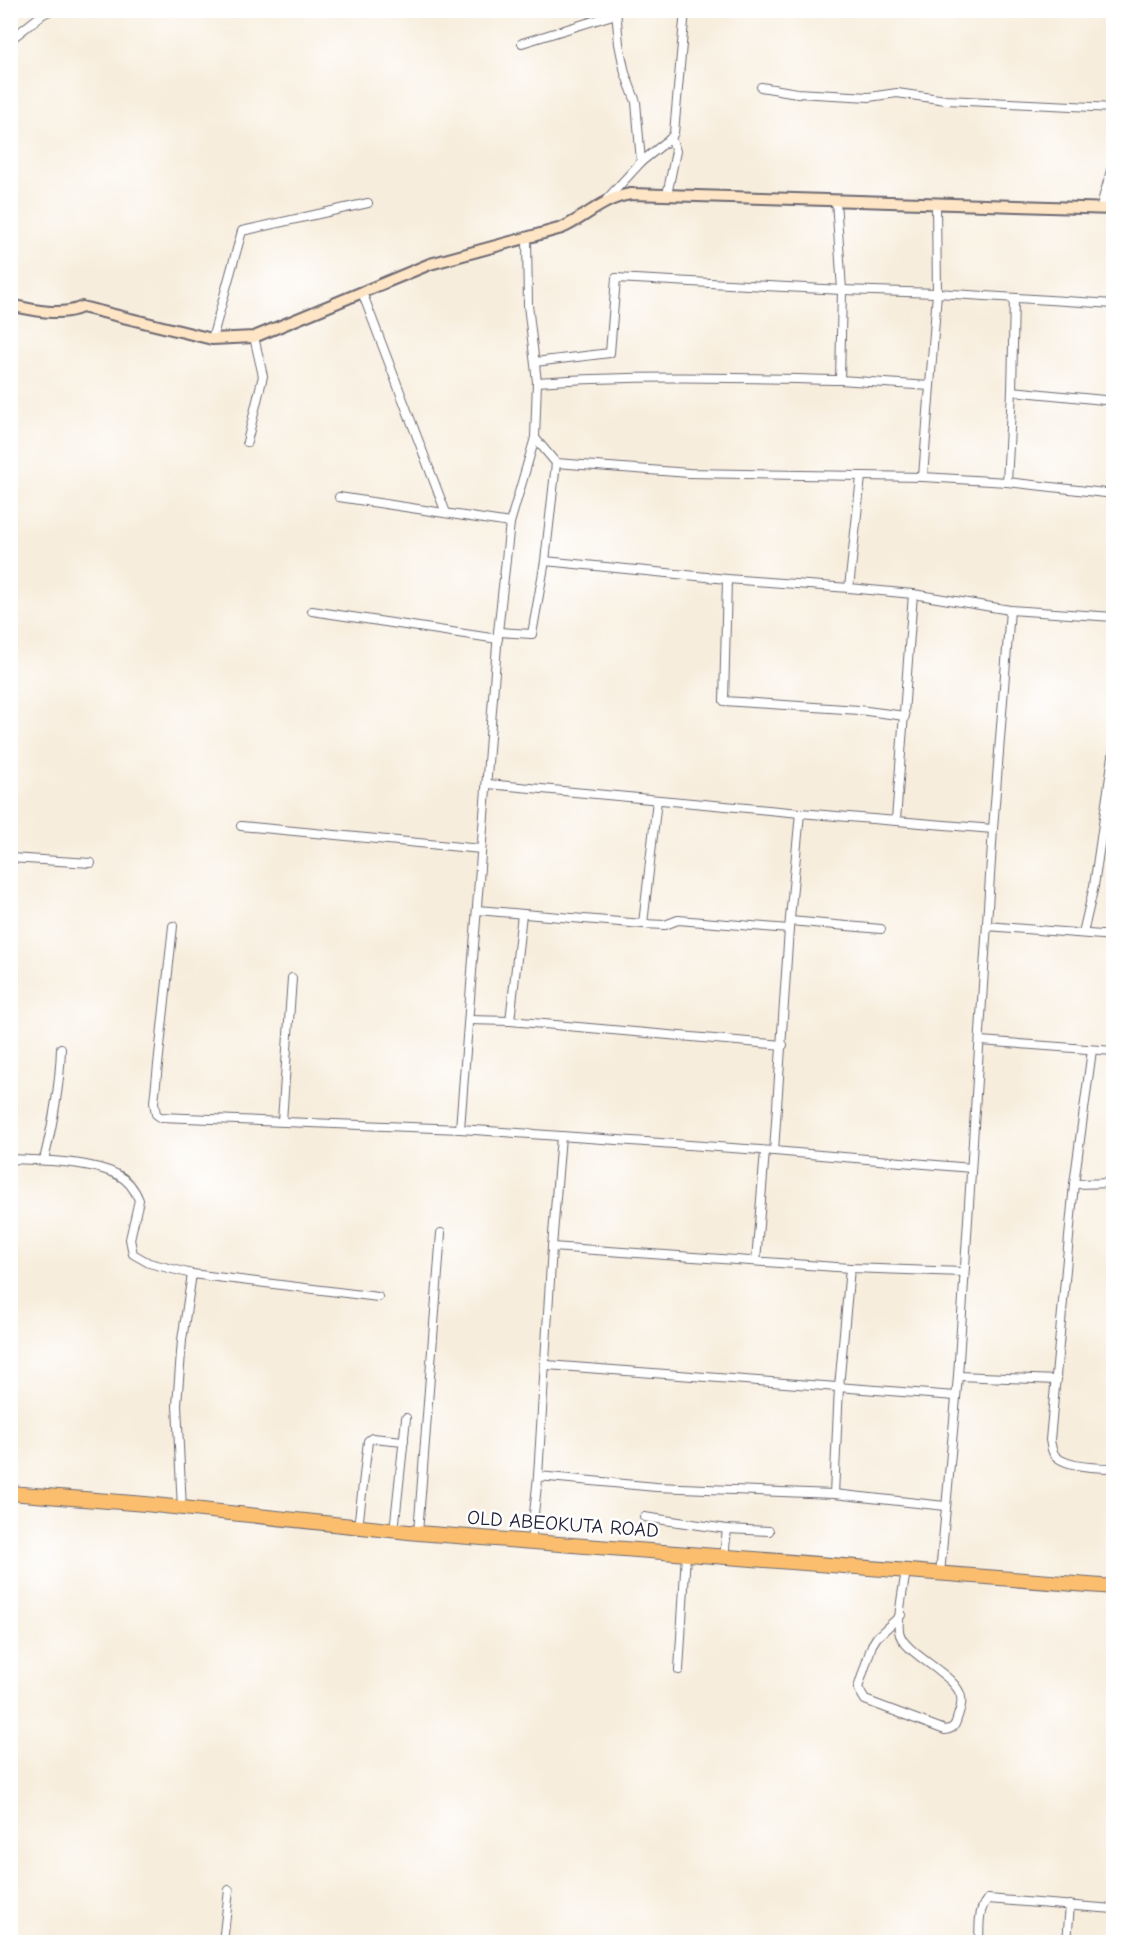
<svg xmlns="http://www.w3.org/2000/svg" width="1124" height="1953" viewBox="0 0 1124 1953" font-family="'Comic Neue',sans-serif">
  <style>
    .lines { fill: none; stroke-linecap: round; stroke-linejoin: round }
    .street-casing { stroke: #6d6973; stroke-width: 10 }
    .secondary-casing { stroke: #6d6973; stroke-width: 14 }
    .highway-casing { stroke: #6d6973; stroke-width: 16 }
    .street { stroke: #fff; stroke-width: 8 }
    .secondary { stroke: #fde5c5; stroke-width: 10 }
    .highway { stroke: #fabe6e; stroke-width: 14 }
    .labels { text-anchor: middle; dominant-baseline: central; stroke-width: 5; stroke-linejoin: round; paint-order: stroke }
    .street-label { font-size: 20px; fill: #22223b; stroke: #fff }
  </style>
  <rect width="100%" height="100%" fill="#fff"/>
  <filter id="ink" filterUnits="userSpaceOnUse"><feTurbulence type="fractalNoise" baseFrequency=".0167" numOctaves="2"/><feDisplacementMap in="SourceGraphic" scale="12" xChannelSelector="R" yChannelSelector="G"/><feConvolveMatrix kernelMatrix="1 2 1 2 8 2 1 2 1" color-interpolation-filters="sRGB"/></filter>
  <filter id="wash" filterUnits="userSpaceOnUse"><feTurbulence type="fractalNoise" baseFrequency=".008" numOctaves="4" result="noise"/><feDisplacementMap in="SourceGraphic" scale="24" xChannelSelector="R" yChannelSelector="G"/><feGaussianBlur stdDeviation="1.35" result="paint"/><feColorMatrix in="noise" values="0 0 0 0 0 0 0 0 0 0 0 0 0 0 0 0 0 1.4 0 .05"/><feComposite in="paint" operator="in"/></filter>
  <g filter="url(#wash)">
    <rect width="100%" height="100%" fill="#f7eddc"/>
  </g>
  <g filter="url(#ink)">
    <g class="lines">
      <g class="street-casing">
        <g id="street">
          <polyline points="10,40 43,14 52,10"/>
          <polyline points="522,43 616,14"/>
          <polyline points="761,87 797,93 869,97 897,93 946,100 1114,108"/>
          <polyline points="641,162 671,138 674,133 685,10"/>
          <polyline points="667,195 676,151 671,138"/>
          <polyline points="607,199 641,162 636,102 625,73 619,44 616,10"/>
          <polyline points="1100,209 1114,160"/>
          <polyline points="362,292 446,513"/>
          <polyline points="1014,298 1012,391 1114,401"/>
          <polyline points="212,339 242,231 368,203"/>
          <polyline points="535,362 610,353 616,278 842,290 937,293 1114,304"/>
          <polyline points="840,380 930,386 937,293 936,205"/>
          <path d="M537 382C639 375 739 378 840 380L842 290 836 200"/>
          <polyline points="247,442 263,376 254,337"/>
          <polyline points="556,463 689,473 923,477 1007,482 1114,494"/>
          <polyline points="861,477 849,588 913,594 1010,610 1114,617"/>
          <polyline points="923,477 930,386"/>
          <polyline points="1007,482 1012,391"/>
          <polyline points="339,497 510,523"/>
          <polyline points="545,561 727,579 849,588"/>
          <polyline points="727,579 724,701 859,710 905,716"/>
          <polyline points="312,611 498,639"/>
          <polyline points="498,632 532,634 545,561 556,463 535,438"/>
          <polyline points="488,784 800,813 993,829"/>
          <polyline points="896,820 913,594"/>
          <polyline points="241,826 481,849"/>
          <polyline points="10,858 91,863"/>
          <polyline points="477,910 643,924 665,925 678,920 789,929"/>
          <polyline points="790,921 881,929"/>
          <polyline points="643,924 657,800"/>
          <polyline points="173,926 154,1102 156,1114 160,1117 460,1129 774,1151 971,1168"/>
          <polyline points="987,926 1114,936"/>
          <polyline points="1083,933 1094,886 1114,749"/>
          <polyline points="469,1020 510,1021 783,1045"/>
          <polyline points="510,1021 522,914"/>
          <polyline points="980,1041 1114,1051"/>
          <path d="M1092 1050 1074 1184 1050 1440C1051 1444 1051 1449 1054 1454 1063 1467 1098 1468 1114 1468"/>
          <polyline points="282,1121 292,978"/>
          <polyline points="460,1129 498,632 510,523 535,438 537,382 528,305 527,238"/>
          <polyline points="561,1136 552,1247 538,1476 656,1487 834,1494 945,1506"/>
          <polyline points="774,1151 789,929 800,813"/>
          <path d="M10 1159C40 1160 92 1161 118 1175 128 1180 135 1190 139 1200L130 1239 133 1254 149 1263 192 1274"/>
          <path d="M44 1160C53 1123 60 1086 61 1048"/>
          <polyline points="1074,1184 1114,1183"/>
          <polyline points="552,1247 850,1268 963,1272"/>
          <polyline points="756,1261 765,1151"/>
          <polyline points="547,1365 955,1396"/>
          <polyline points="958,1376 1057,1380"/>
          <polyline points="834,1494 839,1387 850,1268"/>
          <polyline points="182,1509 177,1405 182,1340 192,1274 378,1297"/>
          <polyline points="644,1517 727,1529 769,1531"/>
          <polyline points="358,1528 368,1441 372,1438 404,1441"/>
          <polyline points="394,1531 406,1418"/>
          <polyline points="418,1533 441,1233"/>
          <polyline points="531,1542 538,1476"/>
          <polyline points="724,1557 727,1529"/>
          <polyline points="940,1574 958,1376 993,829 1010,610"/>
          <path d="M901 1615 877 1637 872 1645 858 1688 865 1700 945 1730C953 1729 955 1726 957 1719 959 1712 963 1704 961 1697 957 1674 902 1654 899 1631 897 1618 904 1585 906 1571"/>
          <polyline points="679,1670 686,1554"/>
          <polyline points="223,1942 229,1890"/>
          <path d="M979 1942C980 1929 977 1909 988 1899L1114 1909"/>
          <polyline points="1067,1942 1070,1905"/>
        </g>
      </g>
      <g class="secondary-casing">
        <path id="secondary" d="M10 305C32 310 61 317 82 307L212 339 254 337 430 264 562 228C586 217 603 198 631 194L1114 209"/>
      </g>
      <g class="highway-casing">
        <polyline id="highway" points="10,1493 145,1504 418,1533 1114,1587"/>
      </g>
      <use href="#street" class="street"/>
      <use href="#secondary" class="secondary"/>
      <use href="#highway" class="highway"/>
    </g>
  </g>
  <g class="labels">
    <g class="street-label">
      <text transform="translate(563 1524) rotate(4)">OLD ABEOKUTA ROAD</text>
    </g>
  </g>
  <rect width="1124" height="1953" fill="none" stroke="#fff" stroke-width="36"/>
</svg>
